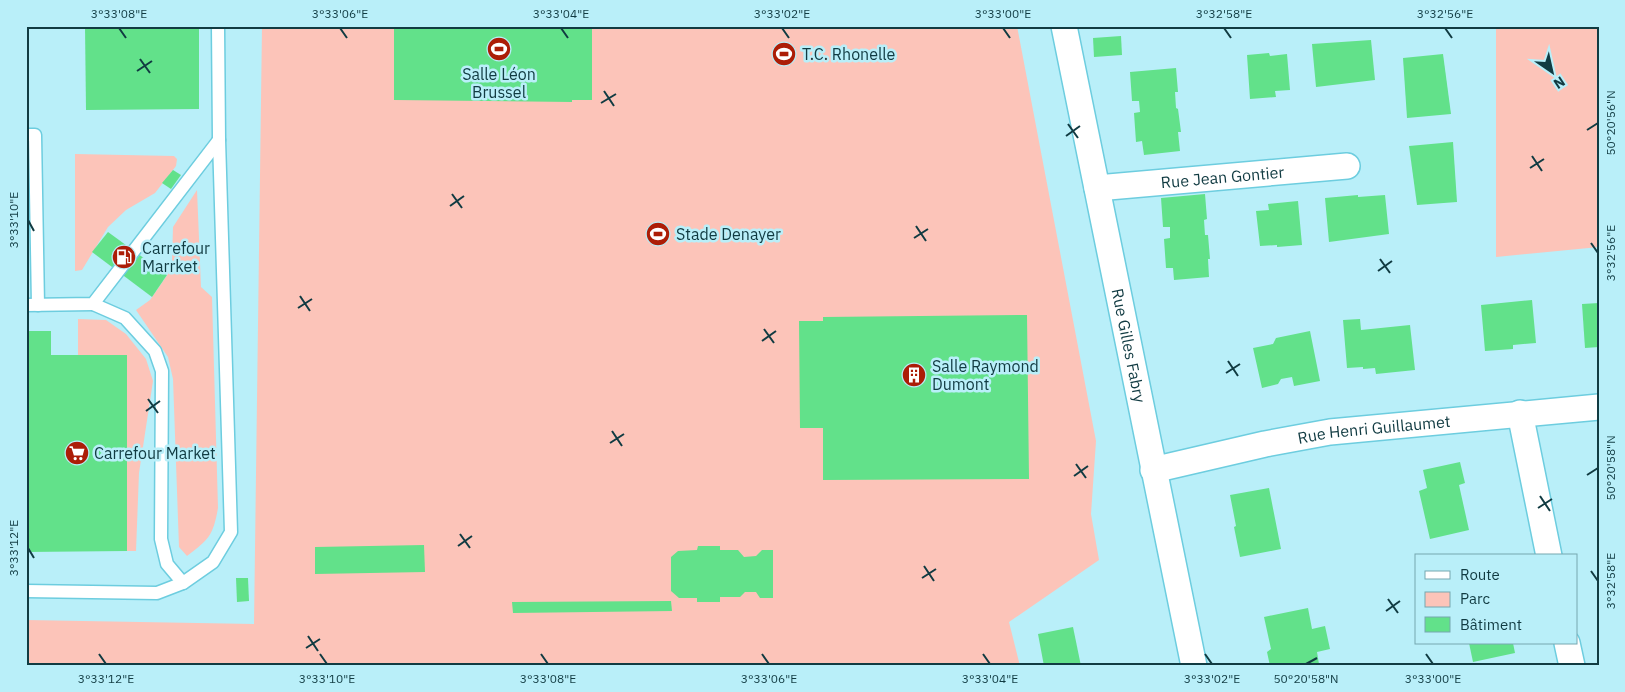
<svg xmlns="http://www.w3.org/2000/svg" width="1625" height="692" viewBox="0 0 1625 692" font-family="'IBM Plex Sans',sans-serif">
  <style>
    .green { fill: #fcc4b9 }
    .building { fill: #62e18a }
    .lines { fill: none; stroke-linecap: round; stroke-linejoin: round }
    .lane-casing { stroke: #6dcddf; stroke-width: 15 }
    .street-casing { stroke: #6dcddf; stroke-width: 28 }
    .lane { stroke: #fff; stroke-width: 12 }
    .street { stroke: #fff; stroke-width: 25 }
    .ticks { fill: none; stroke: #113b42; stroke-width: 2 }
    .labels { text-anchor: middle; dominant-baseline: central; stroke-width: 5; stroke-linejoin: round; paint-order: stroke }
    .poi-label { font-size: 16px; fill: #113b42; stroke: #b9eff9; text-anchor: start }
    .street-label { font-size: 16px; fill: #113b42; stroke: #b9eff9 }
    .neatline { fill: none; stroke: #113b42; stroke-width: 2 }
    .ticks-label { font-size: 12px; text-anchor: middle; fill: #113b42 }
  </style>
  <rect width="100%" height="100%" fill="#b9eff9"/>
  <g class="green">
    <polygon points="262,26 1017,26 1096,441 1091,514 1099,560 1009,622 1020,666 26,666 26,620 254,624"/>
    <polygon points="1496,26 1599,26 1599,247 1496,257"/>
    <polygon points="75,154 174,156 177,159 176,166 155,193 126,210 108,227 82,270 75,271"/>
    <path d="M197 190 201 287 212 297 218 508C213 536 209 539 187 556L179 547 173 379 168 357 136 310 150 300 168 274 172 261 173 227Z"/>
    <polygon points="78,319 106,320 126,334 146,359 153,381 139,473 136,551 127,551 127,355 78,355"/>
  </g>
  <g class="building">
    <polygon points="85,26 199,26 199,109 86,110"/>
    <polygon points="394,26 592,26 592,100 572,100 572,102 394,100"/>
    <polygon points="1121,36 1122,55 1094,57 1093,38"/>
    <polygon points="1371,40 1375,80 1316,87 1312,44"/>
    <polygon points="1269,53 1270,56 1287,54 1290,90 1275,91 1276,97 1250,99 1247,55"/>
    <polygon points="1443,54 1451,114 1407,118 1403,58"/>
    <polygon points="1176,68 1178,92 1175,92 1176,108 1178,109 1181,132 1178,132 1180,151 1144,155 1142,141 1136,142 1134,113 1140,112 1139,101 1132,101 1130,72"/>
    <polygon points="1453,142 1457,202 1417,205 1409,146"/>
    <polygon points="173,170 181,175 171,189 162,183"/>
    <polygon points="1205,194 1207,219 1204,220 1205,235 1208,235 1210,259 1208,259 1209,277 1174,280 1173,268 1166,268 1164,239 1170,238 1170,227 1163,227 1161,198"/>
    <polygon points="1358,195 1358,197 1385,195 1389,234 1329,242 1325,198"/>
    <polygon points="1298,201 1302,245 1277,247 1277,245 1260,246 1256,211 1269,210 1268,204"/>
    <polygon points="108,232 167,275 152,297 92,252"/>
    <polygon points="1532,300 1536,343 1513,345 1513,349 1485,351 1481,305"/>
    <polygon points="1599,303 1599,347 1585,348 1582,304"/>
    <polygon points="1027,315 1029,479 823,480 823,428 800,428 799,321 823,321 823,317"/>
    <polygon points="1360,319 1361,330 1410,325 1415,370 1376,374 1375,368 1363,369 1363,367 1347,368 1343,320"/>
    <polygon points="26,331 51,331 51,355 127,355 127,551 26,552"/>
    <polygon points="1310,331 1320,381 1294,386 1292,377 1281,379 1278,384 1262,388 1253,348 1273,344 1276,338"/>
    <polygon points="1460,462 1465,483 1459,485 1469,530 1430,539 1419,491 1427,488 1423,470"/>
    <polygon points="1269,488 1281,549 1240,557 1234,527 1236,526 1230,495"/>
    <polygon points="424,545 425,572 315,574 315,547"/>
    <polygon points="698,546 720,546 720,550 738,550 744,557 756,556 762,550 773,550 773,598 760,598 756,592 745,592 740,597 720,597 720,602 697,602 697,598 679,598 671,591 671,557 678,551 697,550"/>
    <polygon points="236,578 248,578 249,601 237,602"/>
    <polygon points="671,601 672,611 513,613 512,602"/>
    <polygon points="1308,608 1312,629 1325,626 1330,649 1317,652 1319,664 1309,666 1270,666 1267,652 1271,649 1264,617"/>
    <polygon points="1073,627 1081,666 1044,666 1038,634"/>
    <polygon points="1469,643 1513,643 1515,653 1473,662"/>
  </g>
  <g class="lines">
    <g class="lane-casing">
      <g id="lane">
        <polyline points="26,135 35,135 38,305"/>
        <polyline points="93,304 125,318 155,351 162,371 161,539 167,564 183,583"/>
        <polyline points="26,305 93,304 219,140"/>
        <polyline points="26,591 157,593 183,583 213,562 231,532 219,140 218,26"/>
      </g>
    </g>
    <g class="street-casing">
      <g id="street">
        <path id="s1" d="M1064 26 1194 666"/>
        <path id="s2" d="M1097 188 1347 166"/>
        <polyline points="1520,413 1549,556"/>
        <path id="s3" d="M1153 470 1265 444 1330 432 1599 407"/>
        <polyline points="1567,643 1572,666"/>
      </g>
    </g>
    <use href="#lane" class="lane"/>
    <use href="#street" class="street"/>
  </g>
  <path class="ticks" d="M119 28 126 38M340 28 347 38M561 28 568 38M782 28 789 38M1003 28 1010 38M1224 28 1231 38M1445 28 1452 38M140 59 150 73M137 71 152 61M604 91 614 106M601 103 616 94M1068 124 1078 138M1587 130 1598 123M1066 136 1080 126M1532 156 1542 171M1530 168 1544 159M452 194 462 208M450 206 464 196M28 220 34 231M916 226 926 241M914 238 928 229M1591 243 1598 253M1380 259 1390 273M1378 271 1392 261M300 296 310 311M298 308 312 299M764 329 774 343M762 341 776 331M1228 361 1238 376M1226 373 1240 364M148 399 158 413M146 411 160 401M612 431 622 446M610 443 624 434M1076 464 1086 478M1587 475 1598 468M1074 476 1088 466M1540 496 1550 511M1538 508 1552 499M460 534 470 548M458 546 472 536M28 548 34 558M924 566 934 581M1591 571 1598 581M922 578 936 569M1388 599 1398 613M1386 611 1400 601M308 636 318 651M306 648 320 639M99 654 106 664M320 654 327 664M541 654 548 664M762 654 769 664M983 654 990 664M1205 654 1212 664M1426 654 1433 664M1306 664 1317 658"/>
  <defs>
    <g id="stadium-disc" transform="scale(1.25)"><circle r="9.5" fill="#ac1d07" stroke="#b9eff9"/><path d="M0-5a6.5 5 0 1 0 0 10a6.5 5 0 1 0 0-10ZM-3.5-1.8h7v3.6h-7Z" fill="#fff"/></g>
    <g id="fuel-disc" transform="scale(1.25)"><circle r="9.5" fill="#ac1d07" stroke="#b9eff9"/><path d="M-5.5-6h7V0h2V4h1.3V-2.5L3-4.5l.8-.8L6-3V5H2.5V1h-1V6h-7ZM-4.2-4.7v3.2H.2V-4.7Z" fill="#fff"/></g>
    <g id="building-disc" transform="scale(1.25)"><circle r="9.5" fill="#ac1d07" stroke="#b9eff9"/><path d="M-4-6H4V6H1V3H-1V6H-4ZM-2.5-4.3h1.7v1.8h-1.7ZM.8-4.3h1.7v1.8H.8ZM-2.5-1h1.7V.8h-1.7ZM.8-1h1.7V.8H.8Z" fill="#fff"/></g>
    <g id="supermarket-disc" transform="scale(1.25)"><circle r="9.5" fill="#ac1d07" stroke="#b9eff9"/><path d="M-6-5.5h2.5l.6 2H6L4.5 2H-2.5L-4.4-4H-6ZM-1.5 3.2a1.3 1.3 0 1 0 .1 0ZM3 3.2a1.3 1.3 0 1 0 .1 0Z" fill="#fff"/></g>
  </defs>
  <g fill-rule="evenodd">
    <use href="#stadium-disc" x="499" y="49"/>
    <use href="#stadium-disc" x="784" y="54"/>
    <use href="#stadium-disc" x="658" y="234"/>
    <use href="#fuel-disc" x="124" y="257"/>
    <use href="#building-disc" x="914" y="375"/>
    <use href="#supermarket-disc" x="77" y="453"/>
  </g>
  <g class="labels">
    <g class="poi-label">
      <text x="802" y="54">T.C. Rhonelle</text>
      <text x="499" y="74" text-anchor="middle">Salle Léon<tspan x="499" dy="18">Brussel</tspan></text>
      <text x="676" y="234">Stade Denayer</text>
      <text x="142" y="248">Carrefour<tspan x="142" dy="18">Marrket</tspan></text>
      <text x="932" y="366">Salle Raymond<tspan x="932" dy="18">Dumont</tspan></text>
      <text x="94" y="453">Carrefour Market</text>
    </g>
    <g class="street-label">
      <text stroke="none"><textPath href="#s2" startOffset="126">Rue Jean Gontier</textPath></text>
      <text stroke="none"><textPath href="#s1" startOffset="326">Rue Gilles Fabry</textPath></text>
      <text stroke="none"><textPath href="#s3" startOffset="225">Rue Henri Guillaumet</textPath></text>
    </g>
  </g>
  <rect width="1625" height="692" fill="none" stroke="#b9eff9" stroke-width="55"/>
  <rect x="1415" y="554" width="162" height="90" fill="#b9eff9" stroke="#76a7b0"/>
  <rect x="1425" y="571" width="25" height="8" fill="#ffffff" stroke="#76a7b0"/>
  <text x="1460" y="580" font-size="15" fill="#113b42">Route</text>
  <rect x="1425" y="592" width="25" height="15" fill="#fcc4b9" stroke="#76a7b0"/>
  <text x="1460" y="604" font-size="15" fill="#113b42">Parc</text>
  <rect x="1425" y="617" width="25" height="15" fill="#62e18a" stroke="#76a7b0"/>
  <text x="1460" y="630" font-size="15" fill="#113b42">Bâtiment</text>
  <g transform="translate(1552 72) rotate(146)" stroke="#b9eff9" stroke-width="4" paint-order="stroke">
  <path d="M0-4L9 19L0 12L-9 19Z" fill="#113b42"/>
  <text y="-8" font-size="14" font-weight="bold" text-anchor="middle" fill="#113b42">N</text>
  </g>
  <rect x="28" y="28" width="1570" height="636" class="neatline"/>
  <g class="ticks-label">
    <text x="119" y="18">3°33'08"E</text>
    <text x="340" y="18">3°33'06"E</text>
    <text x="561" y="18">3°33'04"E</text>
    <text x="782" y="18">3°33'02"E</text>
    <text x="1003" y="18">3°33'00"E</text>
    <text x="1224" y="18">3°32'58"E</text>
    <text x="1445" y="18">3°32'56"E</text>
    <text transform="translate(1611 123) rotate(-90)" y="4">50°20'56"N</text>
    <text transform="translate(14 220) rotate(-90)" y="4">3°33'10"E</text>
    <text transform="translate(1611 253) rotate(-90)" y="4">3°32'56"E</text>
    <text transform="translate(1611 468) rotate(-90)" y="4">50°20'58"N</text>
    <text transform="translate(14 548) rotate(-90)" y="4">3°33'12"E</text>
    <text transform="translate(1611 581) rotate(-90)" y="4">3°32'58"E</text>
    <text x="106" y="683">3°33'12"E</text>
    <text x="327" y="683">3°33'10"E</text>
    <text x="548" y="683">3°33'08"E</text>
    <text x="769" y="683">3°33'06"E</text>
    <text x="990" y="683">3°33'04"E</text>
    <text x="1212" y="683">3°33'02"E</text>
    <text x="1306" y="683">50°20'58"N</text>
    <text x="1433" y="683">3°33'00"E</text>
  </g>
</svg>
